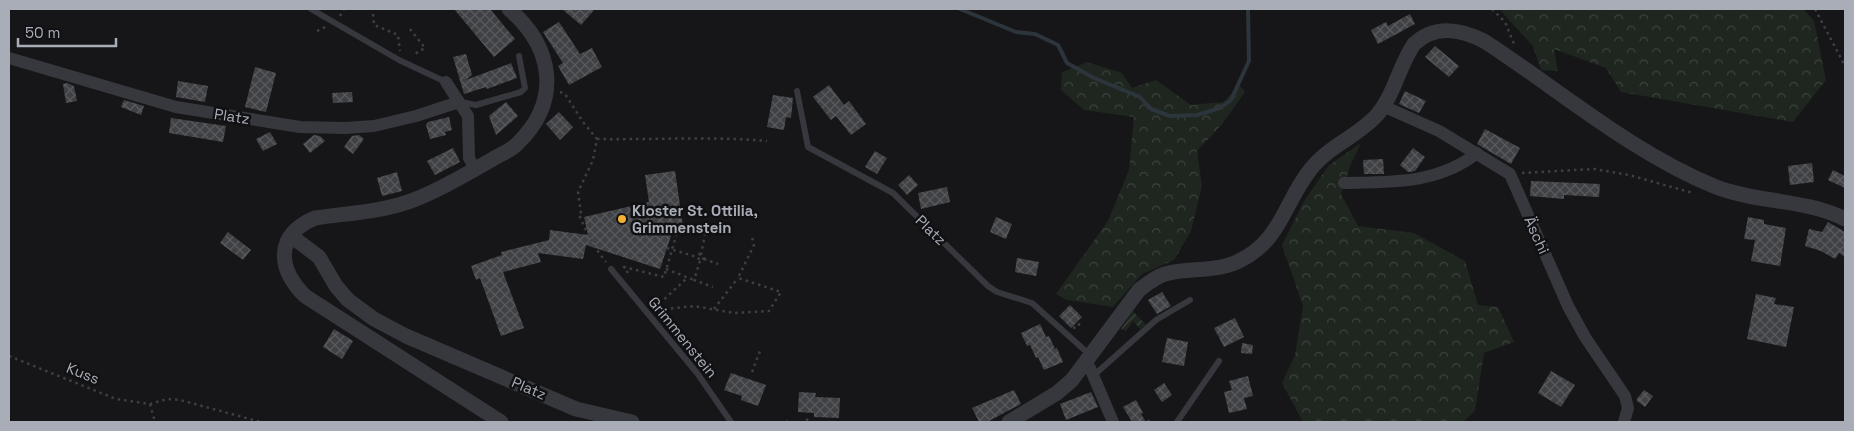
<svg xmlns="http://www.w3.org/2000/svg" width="1854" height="431" viewBox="0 0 1854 431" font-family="'Space Grotesk',sans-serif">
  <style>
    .forest { fill: url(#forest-crowns) }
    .garden { fill: url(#garden-furrows) }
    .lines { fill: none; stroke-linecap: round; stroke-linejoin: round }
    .stream { stroke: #2c353c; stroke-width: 4 }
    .building { fill: url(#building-cross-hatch) }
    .path { stroke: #3d3f44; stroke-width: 2.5; stroke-dasharray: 2.5 4; stroke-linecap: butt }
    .service { stroke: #37383d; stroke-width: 6 }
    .minor { stroke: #37383d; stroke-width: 12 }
    .tertiary { stroke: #37383d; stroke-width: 15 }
    .poi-dot { fill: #f2b134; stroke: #111113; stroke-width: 2 }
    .labels { text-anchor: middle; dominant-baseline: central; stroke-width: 5; stroke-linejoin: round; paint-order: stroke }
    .street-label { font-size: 15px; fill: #a8adb8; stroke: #111113 }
    .poi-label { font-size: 15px; font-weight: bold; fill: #a8adb8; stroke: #111113; text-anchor: start }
  </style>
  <defs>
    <pattern id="forest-crowns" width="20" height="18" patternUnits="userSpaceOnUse" patternTransform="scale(1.25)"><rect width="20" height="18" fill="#1e261f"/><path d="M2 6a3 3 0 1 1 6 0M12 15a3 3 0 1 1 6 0" fill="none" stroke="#3c433d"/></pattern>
    <pattern id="garden-furrows" width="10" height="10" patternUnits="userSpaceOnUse" patternTransform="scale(1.25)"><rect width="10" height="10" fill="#1e261f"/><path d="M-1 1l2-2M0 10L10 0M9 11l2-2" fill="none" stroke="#3c433d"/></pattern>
    <pattern id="building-cross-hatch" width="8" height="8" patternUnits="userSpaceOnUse" patternTransform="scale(1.25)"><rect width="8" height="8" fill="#404145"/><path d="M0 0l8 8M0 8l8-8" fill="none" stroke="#595a5e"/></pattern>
  </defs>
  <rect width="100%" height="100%" fill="#161618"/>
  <g class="forest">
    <polygon points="1499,9 1803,9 1814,21 1826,80 1793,122 1621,92 1606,68 1554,49 1558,71 1541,70 1533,46"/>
    <polygon points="1087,62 1122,73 1132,88 1156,80 1191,105 1223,102 1240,86 1245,92 1223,123 1197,151 1202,186 1191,231 1174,260 1142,274 1113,307 1067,300 1056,294 1108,221 1129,170 1134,117 1084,110 1061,90 1062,72"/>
    <polygon points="1361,143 1351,164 1341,194 1358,226 1414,233 1465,261 1478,305 1498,307 1514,342 1484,353 1475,411 1463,422 1303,422 1282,383 1295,355 1303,306 1282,245 1304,201 1329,165"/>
  </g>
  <polygon class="garden" points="1133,311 1146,325 1140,329 1133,321 1126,331 1121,329"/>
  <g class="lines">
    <polyline class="stream" points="960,9 1016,32 1035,34 1058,45 1067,63 1094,78 1140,97 1151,109 1170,116 1197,115 1220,108 1231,100 1249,61 1248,9"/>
  </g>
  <g class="building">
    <polygon points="454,9 490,9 515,39 494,57"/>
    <polygon points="562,9 595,9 581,25"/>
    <polygon points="1410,14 1415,24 1378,44 1371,30 1386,22 1388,26"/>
    <polygon points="559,22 580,54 592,48 602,67 569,85 558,66 563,63 543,32"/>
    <polygon points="1435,46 1459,66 1449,77 1425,57"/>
    <polygon points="466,54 472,75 466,80 511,63 517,78 487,89 486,87 464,94 453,57"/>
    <polygon points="255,67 276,73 266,112 245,107"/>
    <polygon points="178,81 208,86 205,102 176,97"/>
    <polygon points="67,83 74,86 77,101 66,103 63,84"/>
    <polygon points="829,85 844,105 849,101 866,124 851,135 836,116 831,120 813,97"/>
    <polygon points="1405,91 1426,101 1419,113 1399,104"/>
    <polygon points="352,92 353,102 333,103 332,93"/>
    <polygon points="773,95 793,98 791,118 786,117 784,130 767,127"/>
    <polygon points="124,100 144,106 141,115 121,107"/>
    <polygon points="506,102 518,116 496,135 489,116"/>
    <polygon points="559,112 573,127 560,140 546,124"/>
    <polygon points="449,117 452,130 445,132 446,135 430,139 426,125 428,122"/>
    <polygon points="171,118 226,126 223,142 169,133"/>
    <polygon points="1485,129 1520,148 1511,164 1477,144"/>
    <polygon points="270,132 277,144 263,151 256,139"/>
    <polygon points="314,135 320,136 325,141 310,153 303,144"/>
    <polygon points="359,135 364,139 353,154 344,147 352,136"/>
    <polygon points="453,148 460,162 435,175 427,161"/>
    <polygon points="1413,148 1425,157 1415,171 1408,172 1400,165"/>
    <polygon points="875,151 887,158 877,174 865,167"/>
    <polygon points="1383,159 1384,174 1364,174 1363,160"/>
    <polygon points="1812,163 1814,182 1790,185 1788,166"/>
    <polygon points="1833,170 1845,176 1845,188 1828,180"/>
    <polygon points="675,171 683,226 675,224 660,269 586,245 583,259 538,253 541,262 503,272 524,328 501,336 480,278 476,280 471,266 502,255 501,252 549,240 550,230 588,235 584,217 649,202 645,175"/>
    <polygon points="397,172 402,191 382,196 377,178"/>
    <polygon points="909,175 918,185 907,195 898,185"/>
    <polygon points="1531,181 1600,184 1599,197 1564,195 1564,199 1530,196"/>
    <polygon points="947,187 950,202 921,209 918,193"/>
    <polygon points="996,217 1012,224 1006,239 990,232"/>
    <polygon points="1748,217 1764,220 1764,224 1786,228 1780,266 1751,261 1755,240 1744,239"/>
    <polygon points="1828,222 1845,232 1845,257 1839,253 1835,259 1821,251 1805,246 1809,229 1822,232"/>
    <polygon points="228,232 251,250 243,260 220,243"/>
    <polygon points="1017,258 1039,262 1036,276 1015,272"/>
    <polygon points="1162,292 1171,306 1157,314 1148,300"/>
    <polygon points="1756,294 1776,298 1774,304 1794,307 1786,347 1747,339"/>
    <polygon points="1070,305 1082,317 1071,328 1059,316"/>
    <polygon points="1235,318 1244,337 1224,347 1214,328"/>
    <polygon points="1040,324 1046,337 1049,336 1055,349 1057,348 1063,362 1044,370 1038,357 1036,358 1030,345 1027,346 1021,333"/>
    <polygon points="334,329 353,341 342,359 323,347"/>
    <polygon points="1167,338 1188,342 1184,366 1162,362"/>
    <polygon points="1242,343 1253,345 1252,354 1241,353"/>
    <polygon points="1551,371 1575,385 1561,407 1538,393"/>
    <polygon points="731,373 766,385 758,406 741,400 742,396 724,390"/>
    <polygon points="1248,376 1253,396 1244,398 1247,409 1229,413 1224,392 1232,390 1229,381"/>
    <polygon points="1164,383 1172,395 1162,402 1154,390"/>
    <polygon points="1014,390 1021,404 987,422 979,422 972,408"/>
    <polygon points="1644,390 1653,396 1645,407 1636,400"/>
    <polygon points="799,392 816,393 815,397 840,398 839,418 814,417 814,413 798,412"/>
    <polygon points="1091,392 1098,407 1066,420 1060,404"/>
    <polygon points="1136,400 1143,413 1141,414 1146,422 1132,422 1123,407"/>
  </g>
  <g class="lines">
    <g class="path">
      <polyline points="1492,9 1505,22 1514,44"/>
      <polyline points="1815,9 1845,66"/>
      <polyline points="373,14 374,25 398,35 400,51"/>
      <polyline points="340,16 344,9"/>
      <polyline points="410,29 425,48 413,55"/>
      <polyline points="317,31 325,27"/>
      <polyline points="560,92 565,94 583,122 597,139 593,160 578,192 581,214 579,215 593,245 606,262"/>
      <path d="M597 139C654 140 711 136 767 141"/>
      <polyline points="1522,173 1594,169 1629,175 1693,193"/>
      <polyline points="667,248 697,257 701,261 704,258 699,254 697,257"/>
      <polyline points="701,255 705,234"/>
      <polyline points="704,259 718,264"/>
      <polyline points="700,261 694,280 713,287"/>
      <polyline points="666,269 694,280"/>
      <polyline points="628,273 624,267 664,277 678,229 674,207"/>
      <polyline points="655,308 688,277"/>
      <polyline points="714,309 738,278"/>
      <polyline points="658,310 694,306 734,313 769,311 781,292 738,278 754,245 751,234"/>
      <polyline points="1073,328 1079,326 1079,320"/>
      <polyline points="9,356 116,399 150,404 167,399 180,400 261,422"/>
      <polyline points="752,372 760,351"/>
      <polyline points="150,404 155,422"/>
      <polyline points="806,419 811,422"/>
      <polyline points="1148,420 1149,422"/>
      <polyline points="786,421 787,422"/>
      <polyline points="829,422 836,422"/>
    </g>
    <g class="service">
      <polyline points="311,9 399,60 446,82"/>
      <polyline points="797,91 808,147 893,193 988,286 997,292 1032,303 1090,355"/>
      <polyline points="461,102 476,105 521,92 525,88 519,56"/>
      <polyline points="611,269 697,373 731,422"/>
      <polyline points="1093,376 1156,320 1190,300"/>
      <polyline points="1177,422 1219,361"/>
    </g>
    <g class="minor">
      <polyline points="9,58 176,107 300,127 345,128 374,126 416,116 459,102"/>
      <polyline points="446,82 468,116 469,158 475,169"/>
      <polyline points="1383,106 1439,131 1510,174 1568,306 1585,337 1625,396 1628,408 1624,422"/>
      <path d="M1344 183C1391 182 1438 184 1477 153"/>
      <polyline points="1085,364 1090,368 1113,422"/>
    </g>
    <g class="tertiary">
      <polyline points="291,236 319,257 336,286 348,300 374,319 406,336 576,409 632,422"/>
      <path d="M501 422 305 296C277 268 275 235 315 218 348 213 384 212 416 199 442 189 468 173 493 159 501 154 512 150 518 143 562 100 553 47 509 9"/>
      <path d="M1009 422 1057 393 1072 380 1139 290C1147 284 1155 277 1165 274 1189 267 1215 273 1239 261 1281 241 1284 203 1310 170 1327 147 1357 137 1377 115 1394 95 1399 66 1414 44 1435 24 1460 29 1484 41 1561 91 1631 152 1716 187 1758 203 1805 199 1845 219"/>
    </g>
  </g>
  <circle class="poi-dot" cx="622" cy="219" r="5"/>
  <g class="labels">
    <g class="street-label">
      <text transform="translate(232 116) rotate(9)">Platz</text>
      <text transform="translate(931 230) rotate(44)">Platz</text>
      <text transform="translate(1537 235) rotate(66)">Äschi</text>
      <text transform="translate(683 337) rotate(51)">Grimmenstein</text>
      <text transform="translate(83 373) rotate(22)">Kuss</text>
      <text transform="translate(529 388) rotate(23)">Platz</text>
    </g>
    <g class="poi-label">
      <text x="632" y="210">Kloster St. Ottilia,<tspan x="632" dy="17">Grimmenstein</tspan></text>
    </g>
  </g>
  <rect width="1854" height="431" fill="none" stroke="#a8adb8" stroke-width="20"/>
  <path d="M18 38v8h98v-8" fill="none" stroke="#a8adb8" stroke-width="2.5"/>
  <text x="25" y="38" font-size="15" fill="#a8adb8" stroke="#111113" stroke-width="4" paint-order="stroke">50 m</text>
</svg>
